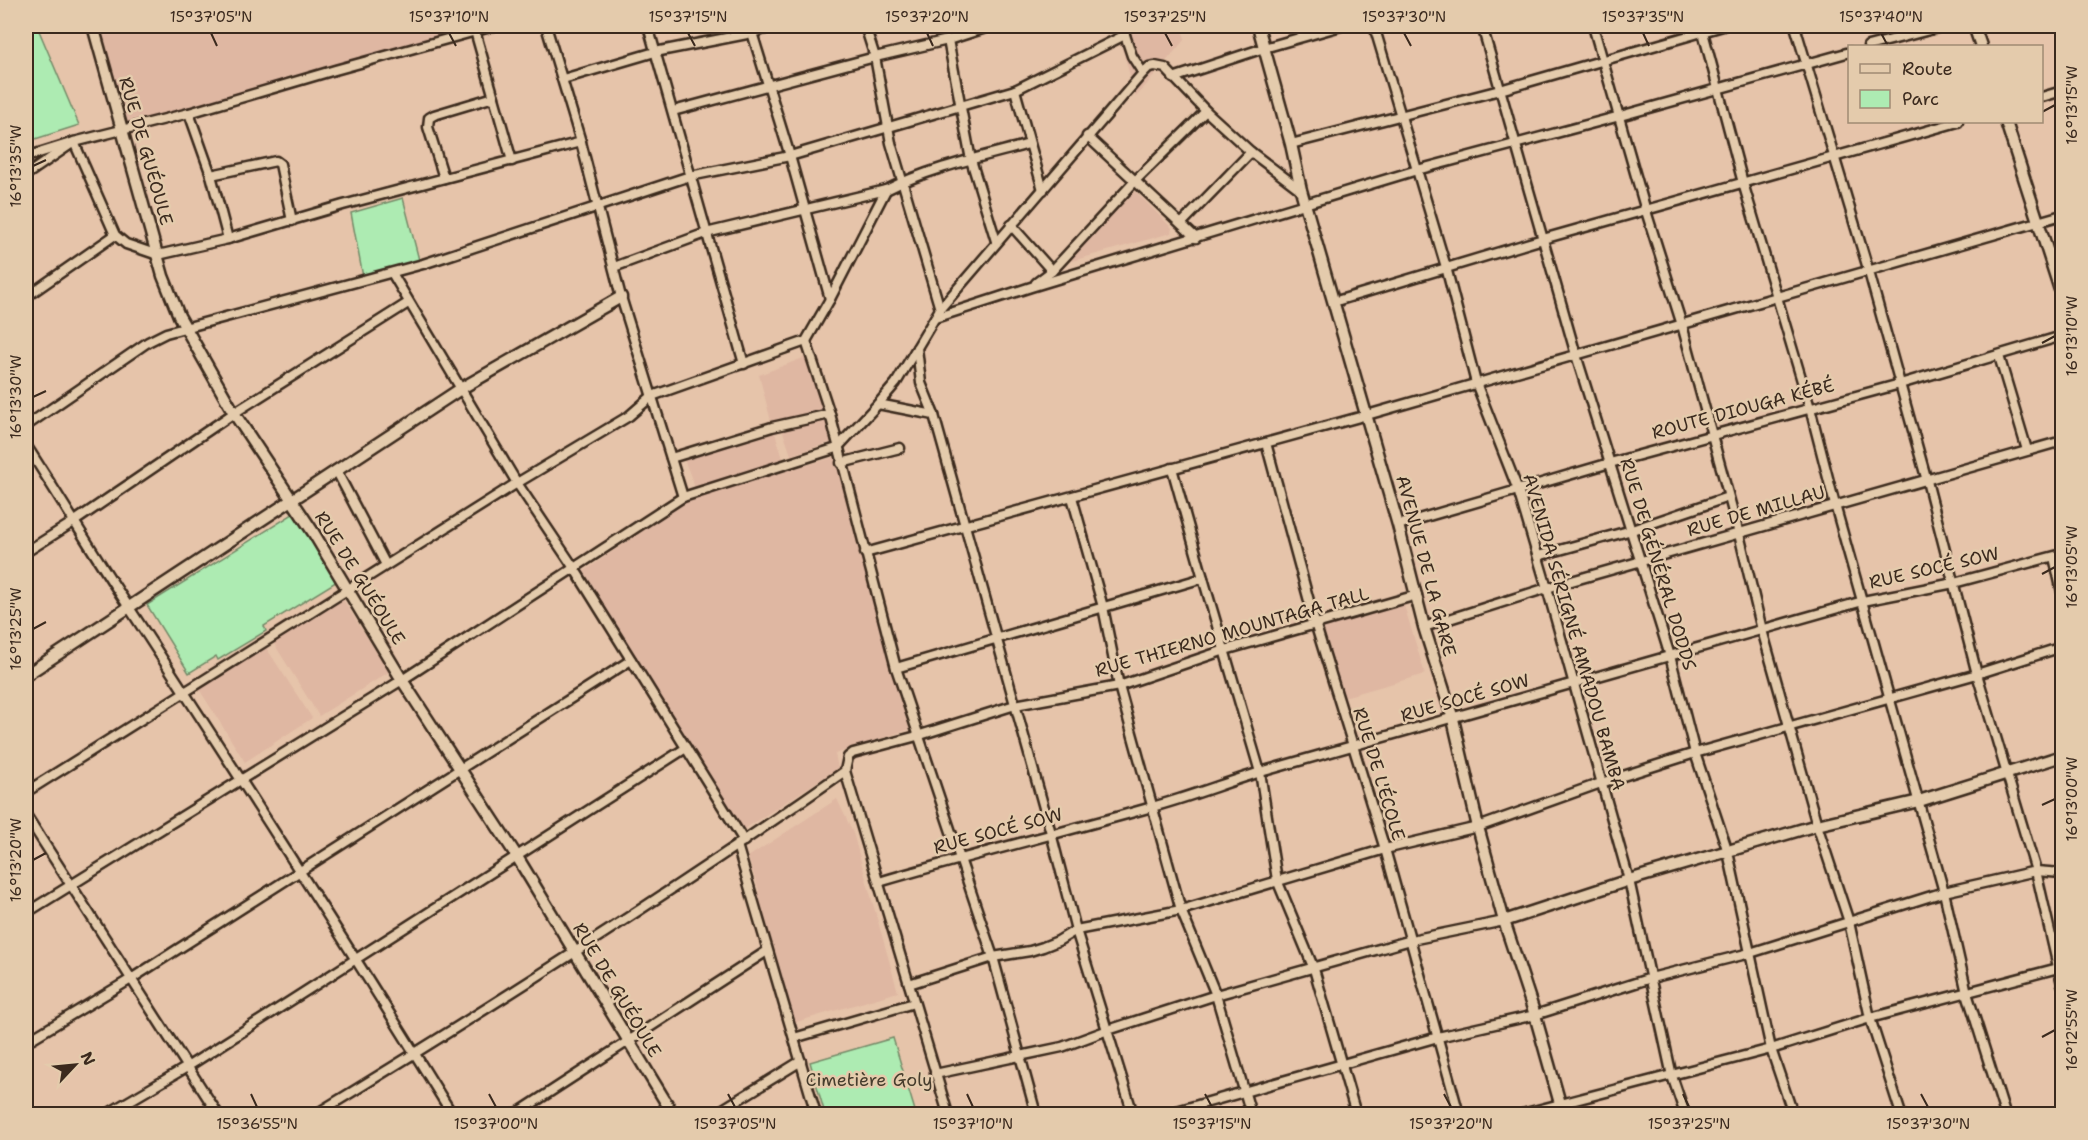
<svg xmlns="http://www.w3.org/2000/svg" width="2088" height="1140" viewBox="0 0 2088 1140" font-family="'Shantell Sans',sans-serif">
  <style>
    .built { fill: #dfb7a2 }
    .green { fill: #adebb2; stroke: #748a68; stroke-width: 1.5 }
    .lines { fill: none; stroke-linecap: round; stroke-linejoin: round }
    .street-casing { stroke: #3b2a1e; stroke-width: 13 }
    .secondary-casing { stroke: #3b2a1e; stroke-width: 15 }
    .street { stroke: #e4cbac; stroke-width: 8 }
    .secondary { stroke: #e4cbac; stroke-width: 10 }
    .ticks { fill: none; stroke: #3b2a1e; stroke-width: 2 }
    .labels { text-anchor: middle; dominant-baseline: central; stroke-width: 5; stroke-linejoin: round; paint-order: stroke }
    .street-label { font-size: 18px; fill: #3b2a1e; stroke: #e4cbac }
    .park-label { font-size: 18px; fill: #463d2d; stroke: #e4cbac }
    .neatline { fill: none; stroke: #3b2a1e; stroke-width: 2 }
    .ticks-label { font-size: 15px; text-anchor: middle; fill: #3b2a1e }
  </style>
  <rect width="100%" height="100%" fill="#e6c4aa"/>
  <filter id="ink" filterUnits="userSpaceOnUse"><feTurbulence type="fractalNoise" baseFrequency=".0167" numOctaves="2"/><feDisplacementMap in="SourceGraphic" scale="12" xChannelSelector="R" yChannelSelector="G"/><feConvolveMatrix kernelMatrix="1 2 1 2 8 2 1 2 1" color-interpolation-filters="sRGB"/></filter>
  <g filter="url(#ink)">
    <g class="built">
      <polygon points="95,26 510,26 273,88 125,133"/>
      <polygon points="1116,26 1181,26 1185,39 1136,97"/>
      <polygon points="1136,192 1172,228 1171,233 1072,261 1068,257 1129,193"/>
      <polygon points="811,355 835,409 771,421 759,375"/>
      <polygon points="823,417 834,441 791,455 782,429"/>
      <polygon points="775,433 785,465 695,488 684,459"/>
      <polygon points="835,457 913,728 835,754 838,768 740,832 580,574 692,497"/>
      <polygon points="342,598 389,672 319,716 273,642"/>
      <polygon points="1404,605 1425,674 1344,697 1323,628"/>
      <polygon points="265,646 312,718 245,762 199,689"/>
      <polygon points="837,799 853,833 898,992 793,1023 752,893 759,891 748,857"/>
    </g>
    <g class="green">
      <polygon points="26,26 37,26 79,125 26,142"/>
      <polygon points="403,198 419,260 363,277 351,213"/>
      <polygon points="296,512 339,580 264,626 266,631 218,660 216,656 189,673 147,605"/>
      <polygon points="893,1038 916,1114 825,1114 810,1062"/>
    </g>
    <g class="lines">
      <g class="street-casing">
        <g id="street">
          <polyline points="546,26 581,142 621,297 683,497"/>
          <polyline points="648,26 744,364"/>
          <polyline points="750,26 790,156 830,299"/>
          <polyline points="865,26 875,57 891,143 940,309"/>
          <polyline points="1122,26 1132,56 1143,73 1149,67 1155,66 1165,68 1206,111 1251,152 1301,190"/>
          <polyline points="1374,26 1446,267 1476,383 1518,490 1547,588 1629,880 1672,1076 1685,1114"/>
          <polyline points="1482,26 1576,355 1670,656 1695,753 1728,852 1771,1049 1793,1114"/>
          <polyline points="1593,26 1646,211 1682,325 1739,534 1762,630 1817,825 1849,922 1870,1018 1901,1114"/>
          <polyline points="1795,26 1869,272 1927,481 1977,674 2036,871 2062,984"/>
          <polyline points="475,31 512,161"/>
          <polyline points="1703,32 1743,183 1810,408 1835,505 1944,892 1967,993 2005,1114"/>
          <polyline points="948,40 971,160 996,241"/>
          <polyline points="1868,46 1945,26"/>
          <polyline points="1173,78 1264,48 1341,26"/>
          <polyline points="563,79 655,52 752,33 775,26"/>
          <polyline points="1015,90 1043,190"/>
          <polyline points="2042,97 2062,91"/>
          <polyline points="673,111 875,57 948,40 992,26"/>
          <polyline points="189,113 211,175 228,239"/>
          <polyline points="1087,136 1196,238"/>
          <polyline points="1291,144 1500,90 1723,26"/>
          <polyline points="26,157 74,142 189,113 335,70 494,26"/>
          <polyline points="26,175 74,142 115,235 126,244 158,255 228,239 343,205 581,142"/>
          <polyline points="211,175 276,161 280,164 292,221"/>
          <polyline points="444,178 428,127 429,118 434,115 494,97"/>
          <polyline points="1182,223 1251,152"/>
          <polyline points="1011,225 1052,271"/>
          <path d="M614 267 706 233 886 190C930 168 981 157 1029 144"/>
          <polyline points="392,273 517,483 574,568 744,841"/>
          <polyline points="1036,283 1052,271 1136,180 1206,111"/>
          <polyline points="26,297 115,235"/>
          <polyline points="1333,302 1543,239 1958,122"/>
          <polyline points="935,318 1031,287 1417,170 1620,116 1850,52"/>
          <polyline points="806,341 830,414 896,668 993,957 1036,1114"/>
          <polyline points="917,348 921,383 934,415 1051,833 1076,930 1133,1114"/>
          <polyline points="1999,356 2027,450"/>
          <polyline points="878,404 934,415"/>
          <polyline points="26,426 148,342 166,333 423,264 690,176 790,156 1015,90 1125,35"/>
          <polyline points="1266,443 1315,623 1385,849 1459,1114"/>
          <path d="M26 445C61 499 94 555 130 609 239 776 348 944 452 1114"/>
          <polyline points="671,458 772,427 830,414"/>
          <polyline points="841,463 900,448"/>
          <polyline points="1172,468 1203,578 1260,772 1277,880 1314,969 1356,1114"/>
          <polyline points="336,470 386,565"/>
          <polyline points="1072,497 1103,607 1119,686 1181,910 1216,995 1251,1114"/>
          <polyline points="1398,525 1610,463 1900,384 2062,336"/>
          <polyline points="26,552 75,521 234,413 408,303"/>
          <polyline points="865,553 1367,415 2062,215"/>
          <polyline points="1538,556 1632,530 1728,497"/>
          <polyline points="2054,557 2062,592"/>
          <polyline points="1424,627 1547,588 2062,441"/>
          <polyline points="896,668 1203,578"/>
          <polyline points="26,792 517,483 629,416 652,396 806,341 830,299 886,190"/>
          <polyline points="26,815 218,1114"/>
          <polyline points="737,845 816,1114"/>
          <path d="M879 882C970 855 1061 833 1152 807 1190 797 1227 782 1264 771 1464 714 1663 658 1863 601L1954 583 2062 554"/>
          <polyline points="26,913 402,680 683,497 837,448 878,404 896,383 940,309 1143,73"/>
          <polyline points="909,984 993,957 1030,951 1043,947 1058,941 1076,930 1181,910 1385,849 1478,827 1601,783 1695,753 1977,674 2062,647"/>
          <polyline points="794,1038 914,1003"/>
          <polyline points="26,1042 131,979 631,660"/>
          <polyline points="935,1074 1062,1047 1108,1030 1216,995 1411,940 1504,921"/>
          <polyline points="107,1114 187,1067 686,748"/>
          <path d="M316 1114C495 1005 672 892 845 771"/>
          <polyline points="516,1114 767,951"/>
          <polyline points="715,1114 801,1061"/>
          <polyline points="948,1114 845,771 848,757 853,753 917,736 1015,705 1119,686 1225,650 1417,595"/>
          <polyline points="1166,1114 1438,1037 1535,1015 1651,978 1750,953 1944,892 2036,871 2062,873"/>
          <polyline points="1522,1114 1771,1049 1870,1018 2062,967"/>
        </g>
      </g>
      <g class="secondary-casing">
        <g id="secondary">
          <polyline points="93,26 163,276 179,316 234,413 313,532 402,680 516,855 673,1114"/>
          <polyline points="1258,26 1291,144 1301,190 1398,525 1424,627 1453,719 1478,827 1504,921 1535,1015 1563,1114"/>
          <polyline points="1974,26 1981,46"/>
          <polyline points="2006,122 2062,296"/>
          <polyline points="26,675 462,388 621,297"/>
          <polyline points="1504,921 1629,880 1817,825 1919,801 2062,756"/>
        </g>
      </g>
      <use href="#street" class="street"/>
      <use href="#secondary" class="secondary"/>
    </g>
  </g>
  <path class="ticks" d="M211 33 217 46M449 33 456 46M688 33 695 46M927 33 933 46M1165 33 1172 46M1404 33 1411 46M1643 33 1649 46M1881 33 1888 46M2042 112 2055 105M33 166 46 160M2042 343 2055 336M33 397 46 391M2042 574 2055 567M33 629 46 622M2042 805 2055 799M33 860 46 853M2042 1037 2055 1030M251 1094 257 1107M489 1094 496 1107M728 1094 735 1107M967 1094 973 1107M1205 1094 1212 1107M1444 1094 1451 1107M1683 1094 1689 1107M1921 1094 1928 1107"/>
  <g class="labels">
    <g class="street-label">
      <text transform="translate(146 151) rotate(74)">RUE DE GUÉOULE</text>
      <text transform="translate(1743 409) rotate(-15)">ROUTE DIOUGA KÉBÉ</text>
      <text transform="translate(1756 511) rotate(-16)">RUE DE MILLAU</text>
      <text transform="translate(1658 564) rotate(73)">RUE DE GÉNÉRAL DODDS</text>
      <text transform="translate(1426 566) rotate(75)">AVENUE DE LA GARE</text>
      <text transform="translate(1934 568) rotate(-13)">RUE SOCÉ SOW</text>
      <text transform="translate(360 578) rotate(58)">RUE DE GUÉOULE</text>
      <text transform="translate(1232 632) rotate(-16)">RUE THIERNO MOUNTAGA TALL</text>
      <text transform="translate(1574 632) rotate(74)">AVENIDA SÉRIGNÉ AMADOU BAMBA</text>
      <text transform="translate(1465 698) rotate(-16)">RUE SOCÉ SOW</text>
      <text transform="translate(1379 774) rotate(73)">RUE DE L'ÉCOLE</text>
      <text transform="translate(998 831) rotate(-15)">RUE SOCÉ SOW</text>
      <text transform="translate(617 990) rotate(59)">RUE DE GUÉOULE</text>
    </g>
    <g class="park-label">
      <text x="869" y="1080">Cimetière Goly</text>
    </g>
  </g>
  <rect width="2088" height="1140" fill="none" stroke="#e4cbac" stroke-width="66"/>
  <rect x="1848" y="45" width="195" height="78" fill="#e4cbac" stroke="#a08b73" stroke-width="1.5"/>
  <rect x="1860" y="64" width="30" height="9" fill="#e4cbac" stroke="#a08b73" stroke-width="1.5"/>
  <text x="1902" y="75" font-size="18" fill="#3b2a1e">Route</text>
  <rect x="1860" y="90" width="30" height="18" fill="#adebb2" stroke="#a08b73" stroke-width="1.5"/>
  <text x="1902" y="105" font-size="18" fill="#3b2a1e">Parc</text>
  <g transform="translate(75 1065) rotate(64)" stroke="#e4cbac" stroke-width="4.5" paint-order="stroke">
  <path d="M0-4.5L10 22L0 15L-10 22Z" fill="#3b2a1e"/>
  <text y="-9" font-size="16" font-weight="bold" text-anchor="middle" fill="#3b2a1e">N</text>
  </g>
  <rect x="33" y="33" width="2022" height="1074" class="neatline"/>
  <g class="ticks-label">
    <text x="211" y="22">15°37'05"N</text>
    <text x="449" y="22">15°37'10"N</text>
    <text x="688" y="22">15°37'15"N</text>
    <text x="927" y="22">15°37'20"N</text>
    <text x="1165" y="22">15°37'25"N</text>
    <text x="1404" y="22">15°37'30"N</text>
    <text x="1643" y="22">15°37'35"N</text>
    <text x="1881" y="22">15°37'40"N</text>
    <text transform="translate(2072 105) rotate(-90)" y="5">16°13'15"W</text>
    <text transform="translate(16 166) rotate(-90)" y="5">16°13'35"W</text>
    <text transform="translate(2072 336) rotate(-90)" y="5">16°13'10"W</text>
    <text transform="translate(16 397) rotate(-90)" y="5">16°13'30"W</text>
    <text transform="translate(2072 567) rotate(-90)" y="5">16°13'05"W</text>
    <text transform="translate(16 629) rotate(-90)" y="5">16°13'25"W</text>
    <text transform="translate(2072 799) rotate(-90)" y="5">16°13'00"W</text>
    <text transform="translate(16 860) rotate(-90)" y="5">16°13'20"W</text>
    <text transform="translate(2072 1030) rotate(-90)" y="5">16°12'55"W</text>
    <text x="257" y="1129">15°36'55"N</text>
    <text x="496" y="1129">15°37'00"N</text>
    <text x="735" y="1129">15°37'05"N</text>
    <text x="973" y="1129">15°37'10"N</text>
    <text x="1212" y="1129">15°37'15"N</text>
    <text x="1451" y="1129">15°37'20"N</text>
    <text x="1689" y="1129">15°37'25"N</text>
    <text x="1928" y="1129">15°37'30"N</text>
  </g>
</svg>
